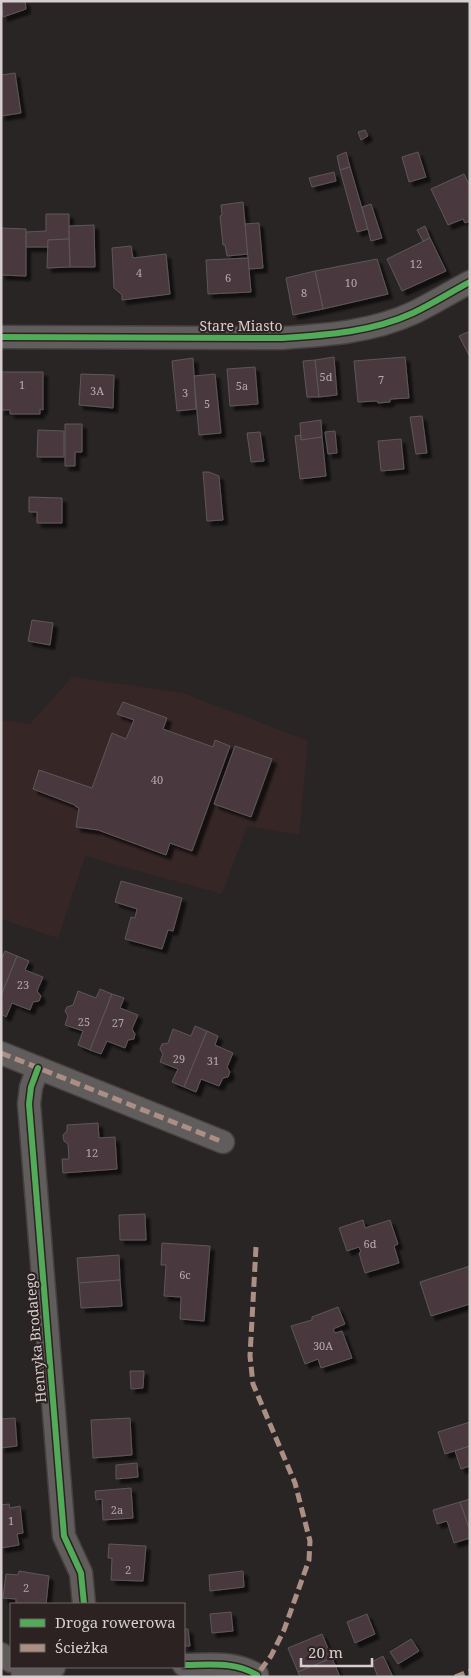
<svg xmlns="http://www.w3.org/2000/svg" width="471" height="1678" viewBox="0 0 471 1678" font-family="'Noto Serif',serif">
  <style>
    .built { fill: #362626 }
    .building { fill: #48393e; stroke: #5c5858; filter: url(#shadow) }
    .lines { fill: none; stroke-linecap: round; stroke-linejoin: round }
    .minor-casing { stroke: #464040; stroke-width: 25 }
    .minor { stroke: #625d5d; stroke-width: 22 }
    .quiet { stroke: #ac8f84; stroke-width: 5; stroke-dasharray: 10 5; stroke-linecap: butt }
    .cycleway-casing { stroke: #2d2222; stroke-width: 9 }
    .cycleway { stroke: #51ab58; stroke-width: 6 }
    .labels { text-anchor: middle; dominant-baseline: central; stroke-width: 4; stroke-linejoin: round; paint-order: stroke }
    .number-label { font-size: 11px; fill: #b3aaab }
    .street-label { font-size: 14px; fill: #d7cfcf; stroke: #2d2222 }
  </style>
  <defs>
    <filter id="shadow"><feDropShadow dx="4.5" dy="4.5" stdDeviation="1" flood-color="#0009"/></filter>
  </defs>
  <rect width="100%" height="100%" fill="#2a2525"/>
  <polygon class="built" points="72,677 183,693 308,741 299,835 247,826 222,894 85,856 58,938 1,919 1,720 30,724"/>
  <g class="building">
    <polygon points="1,1 25,1 26,9 3,17"/>
    <polygon points="15,73 21,113 1,116 1,75"/>
    <polygon points="365,130 368,136 361,140 358,132"/>
    <polygon points="346,152 350,167 340,170 337,156"/>
    <polygon points="418,152 426,177 409,182 402,157"/>
    <polygon points="350,167 368,229 357,232 340,170"/>
    <polygon points="334,172 336,181 312,187 309,178"/>
    <polygon points="464,174 470,186 470,221 465,223 463,219 448,225 431,189"/>
    <polygon points="243,202 248,254 227,256 225,245 223,245 220,216 222,215 221,205"/>
    <polygon points="371,204 382,238 371,241 362,207"/>
    <polygon points="46,214 69,214 69,239 48,240 48,247 26,247 26,232 46,231"/>
    <polygon points="259,223 263,268 249,269 245,224"/>
    <polygon points="94,225 95,267 70,267 69,226"/>
    <polygon points="425,226 430,238 423,241 417,230"/>
    <polygon points="1,228 26,229 26,276 1,275"/>
    <polygon points="430,238 446,271 402,291 387,259"/>
    <polygon points="69,239 70,267 47,268 48,240"/>
    <polygon points="131,246 133,258 166,254 170,294 122,300 122,295 114,288 112,248"/>
    <polygon points="248,258 251,292 208,294 206,260"/>
    <polygon points="377,259 388,294 323,309 315,271"/>
    <polygon points="315,271 323,309 293,315 286,278"/>
    <polygon points="470,331 470,357 459,336"/>
    <polygon points="334,357 337,395 319,397 315,360"/>
    <polygon points="405,357 409,398 390,399 390,402 378,403 377,401 358,402 354,361"/>
    <polygon points="193,358 196,409 177,411 172,361"/>
    <polygon points="315,360 319,397 307,397 303,361"/>
    <polygon points="255,367 258,404 230,406 227,369"/>
    <polygon points="1,372 43,372 43,410 40,409 40,414 10,414 10,410 1,410"/>
    <polygon points="81,374 114,375 113,408 79,405"/>
    <polygon points="215,374 221,433 199,435 194,376"/>
    <polygon points="422,416 427,453 416,454 410,417"/>
    <polygon points="321,420 322,437 301,440 300,423"/>
    <polygon points="65,424 82,424 82,452 75,452 75,466 65,466"/>
    <polygon points="38,430 64,431 64,457 37,457"/>
    <polygon points="335,431 337,453 328,454 325,432"/>
    <polygon points="260,432 264,461 251,462 247,433"/>
    <polygon points="301,435 301,440 322,437 326,476 300,479 295,436"/>
    <polygon points="401,439 404,469 381,471 378,441"/>
    <polygon points="203,472 209,472 219,476 223,520 207,521"/>
    <polygon points="29,497 62,498 62,523 37,523 37,512 29,512"/>
    <polygon points="32,620 53,623 50,645 28,641"/>
    <polygon points="123,702 167,718 163,729 213,747 215,740 230,746 192,851 170,843 166,855 98,830 76,827 79,808 75,806 75,805 33,789 39,770 92,788 112,733 126,739 134,720 117,714"/>
    <polygon points="235,746 272,759 251,817 214,804"/>
    <polygon points="121,881 182,898 173,931 168,930 162,949 125,939 131,917 135,918 137,909 115,902"/>
    <polygon points="5,951 17,956 1,996 1,960"/>
    <polygon points="17,956 29,961 25,970 43,977 37,991 41,996 39,1001 33,1002 30,1010 12,1003 6,1017 1,1014 1,996"/>
    <polygon points="100,989 112,994 90,1050 78,1045 83,1031 65,1025 68,1016 65,1011 67,1007 73,1005 78,991 96,998"/>
    <polygon points="112,994 124,998 120,1008 138,1015 132,1029 135,1034 134,1039 128,1040 125,1048 107,1041 101,1054 90,1050"/>
    <polygon points="195,1026 207,1031 184,1087 172,1082 178,1069 160,1062 163,1054 160,1049 162,1044 168,1043 173,1029 191,1036"/>
    <polygon points="207,1031 218,1036 215,1045 233,1053 227,1067 230,1072 228,1077 223,1078 219,1086 201,1079 196,1092 184,1087"/>
    <polygon points="98,1123 99,1138 115,1137 117,1169 63,1173 62,1159 69,1159 68,1144 64,1141 63,1135 67,1131 67,1125"/>
    <polygon points="145,1214 146,1240 120,1240 119,1215"/>
    <polygon points="363,1220 365,1228 390,1220 398,1244 394,1246 399,1263 365,1273 359,1253 361,1252 359,1247 347,1251 339,1228"/>
    <polygon points="162,1243 210,1246 204,1321 180,1319 181,1297 164,1296 166,1265 161,1265"/>
    <polygon points="119,1255 120,1280 79,1283 77,1258"/>
    <polygon points="470,1266 470,1304 431,1316 420,1282"/>
    <polygon points="120,1280 122,1306 81,1308 79,1283"/>
    <polygon points="338,1307 345,1324 333,1329 335,1333 342,1331 352,1358 321,1368 318,1359 305,1364 291,1326 312,1320 312,1317"/>
    <polygon points="130,1371 144,1371 143,1388 131,1389"/>
    <polygon points="15,1418 17,1446 1,1448 1,1419"/>
    <polygon points="130,1418 132,1455 93,1458 91,1420"/>
    <polygon points="470,1422 470,1446 445,1454 438,1432"/>
    <polygon points="470,1446 470,1466 461,1469 455,1451"/>
    <polygon points="137,1463 138,1477 116,1479 116,1465"/>
    <polygon points="131,1488 133,1518 103,1520 102,1499 96,1500 95,1491"/>
    <polygon points="470,1499 470,1531 460,1502"/>
    <polygon points="460,1502 470,1531 470,1538 454,1543 447,1521 437,1524 433,1510"/>
    <polygon points="9,1504 10,1508 20,1506 23,1533 17,1534 19,1545 1,1548 1,1505"/>
    <polygon points="109,1544 146,1546 143,1581 111,1580 112,1558 108,1558"/>
    <polygon points="19,1571 49,1576 46,1604 26,1604 16,1603 16,1599 3,1598 6,1574 18,1575"/>
    <polygon points="243,1571 244,1587 210,1591 209,1575"/>
    <polygon points="231,1612 233,1631 212,1633 210,1614"/>
    <polygon points="367,1614 375,1634 355,1643 347,1622"/>
    <polygon points="184,1629 188,1629 190,1646 184,1646"/>
    <polygon points="322,1634 332,1658 298,1672 288,1648"/>
    <polygon points="411,1639 419,1651 398,1664 390,1652"/>
    <polygon points="383,1656 393,1677 378,1677 372,1662"/>
    <polygon points="332,1658 340,1677 300,1677 298,1672"/>
  </g>
  <g class="lines">
    <g class="minor-casing">
      <g id="minor">
        <path d="M1 337 282 338C327 335 372 332 413 313 432 304 451 292 470 282"/>
        <polyline points="1,1053 223,1142"/>
        <polyline points="38,1068 31,1087 29,1104 64,1536 81,1573 84,1604"/>
        <polyline points="1,1654 11,1661"/>
        <path d="M184 1665C210 1665 234 1661 257 1675"/>
        <polyline points="22,1671 54,1667"/>
      </g>
    </g>
    <use href="#minor" class="minor"/>
    <g class="quiet">
      <polyline points="1,1053 223,1142"/>
      <polyline points="256,1247 250,1356 253,1384 295,1483 310,1541 309,1560 284,1630 271,1656 257,1675 259,1677"/>
      <polyline points="455,1677 470,1671"/>
    </g>
    <g class="cycleway-casing">
      <g id="cycleway">
        <path d="M1 337 282 338C327 335 372 332 413 313 432 304 451 292 470 282"/>
        <polyline points="38,1068 31,1087 29,1104 64,1536 81,1573 84,1604"/>
        <path d="M184 1665C210 1665 234 1661 257 1675"/>
      </g>
    </g>
    <use href="#cycleway" class="cycleway"/>
  </g>
  <g class="labels">
    <g class="number-label">
      <text x="416" y="263">12</text>
      <text x="139" y="272">4</text>
      <text x="228" y="277">6</text>
      <text x="351" y="282">10</text>
      <text x="304" y="292">8</text>
      <text x="326" y="376">5d</text>
      <text x="381" y="379">7</text>
      <text x="22" y="384">1</text>
      <text x="242" y="385">5a</text>
      <text x="97" y="390">3A</text>
      <text x="185" y="392">3</text>
      <text x="207" y="403">5</text>
      <text x="157" y="779">40</text>
      <text x="23" y="984">23</text>
      <text x="84" y="1021">25</text>
      <text x="118" y="1022">27</text>
      <text x="179" y="1058">29</text>
      <text x="213" y="1060">31</text>
      <text x="92" y="1152">12</text>
      <text x="370" y="1243">6d</text>
      <text x="185" y="1274">6c</text>
      <text x="323" y="1345">30A</text>
      <text x="117" y="1509">2a</text>
      <text x="11" y="1520">1</text>
      <text x="128" y="1569">2</text>
      <text x="26" y="1587">2</text>
    </g>
    <g class="street-label">
      <text x="241" y="325">Stare Miasto</text>
      <text transform="translate(35 1338) rotate(-95)">Henryka Brodatego</text>
    </g>
  </g>
  <rect width="471" height="1678" fill="none" stroke="#d7cfcf" stroke-width="5"/>
  <rect x="10" y="1603" width="175" height="65" fill="#2d2222" stroke="#716767"/>
  <rect x="20" y="1619" width="25" height="8" fill="#51ab58" stroke="#716767"/>
  <text x="55" y="1628" font-size="15" fill="#d7cfcf">Droga rowerowa</text>
  <rect x="20" y="1644" width="25" height="8" fill="#ac8f84" stroke="#716767"/>
  <text x="55" y="1653" font-size="15" fill="#d7cfcf">Ścieżka</text>
  <path d="M301 1658v8h71v-8" fill="none" stroke="#d7cfcf" stroke-width="2.5"/>
  <text x="308" y="1658" font-size="15" fill="#d7cfcf" stroke="#2d2222" stroke-width="4" paint-order="stroke">20 m</text>
</svg>
